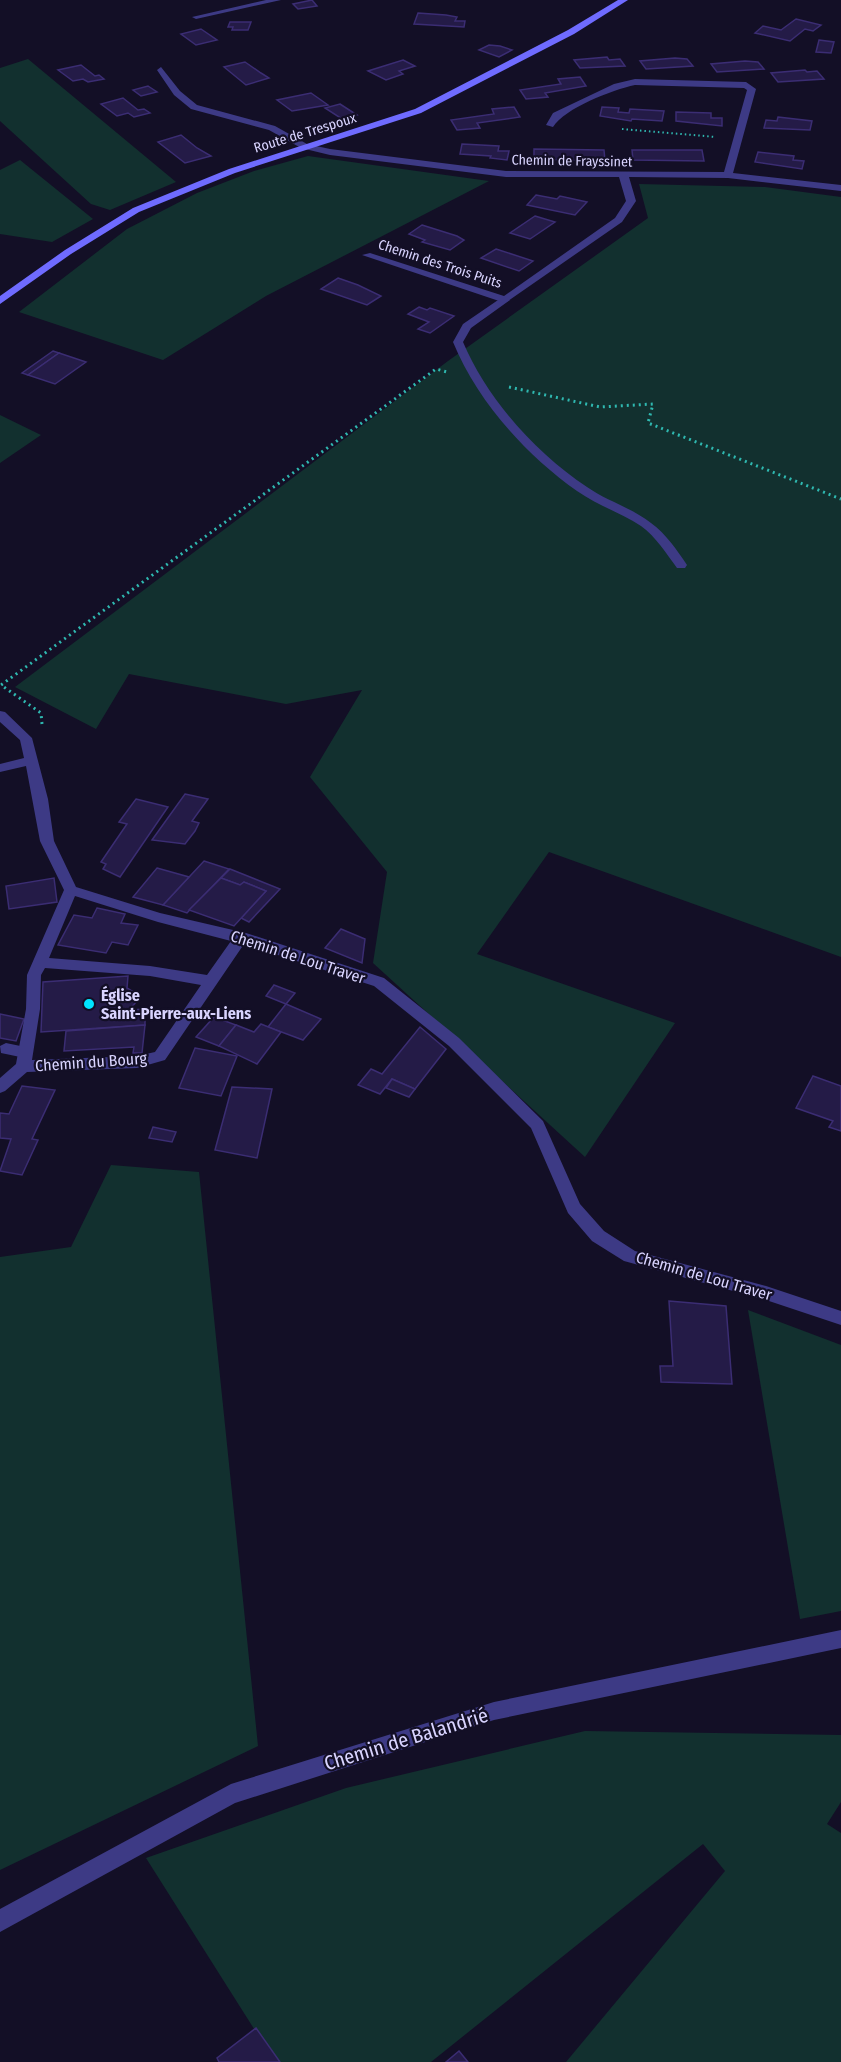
<svg xmlns="http://www.w3.org/2000/svg" width="841" height="2062" viewBox="0 0 841 2062" font-family="'Fira Sans Condensed',sans-serif">
  <style>
    .green { fill: #12302f }
    .building { fill: #241b47; stroke: #3b2d73; stroke-width: 1.5 }
    .lines { fill: none; stroke-linecap: round; stroke-linejoin: round }
    .path-far1 { stroke: #2fb8b0; stroke-width: 2; stroke-dasharray: 1.5 3; stroke-linecap: butt }
    .path { stroke: #2fb8b0; stroke-width: 3; stroke-dasharray: 2 4; stroke-linecap: butt }
    .lane { fill: #3d3a85; fill-rule: evenodd }
    .street { fill: #3d3a85; fill-rule: evenodd }
    .secondary { fill: #6f6bff; fill-rule: evenodd }
    .poi-dot { fill: #00e5ff; stroke: #130f26; stroke-width: 2 }
    .labels { text-anchor: middle; dominant-baseline: central; stroke-width: 4.5; stroke-linejoin: round; paint-order: stroke }
    .far-street-label { font-size: 14px; fill: #d9d4ff; stroke: #130f26 }
    .street-label { font-size: 16px; fill: #d9d4ff; stroke: #130f26 }
    .poi-label { font-size: 16px; font-weight: bold; fill: #d9d4ff; stroke: #130f26; text-anchor: start }
    .near-street-label { font-size: 20px; fill: #d9d4ff; stroke: #130f26 }
  </style>
  <rect width="100%" height="100%" fill="#130f26"/>
  <g class="green">
    <polygon points="28,59 176,182 110,210 91,204 0,121 0,68"/>
    <polygon points="308,156 489,181 266,296 163,360 19,312 127,229 197,193 254,171"/>
    <polygon points="20,160 93,219 52,242 0,234 0,170"/>
    <polygon points="639,184 765,187 841,197 841,957 549,852 477,954 675,1023 585,1157 373,963 387,872 310,777 362,690 286,704 129,674 96,729 15,687 448,361 648,218"/>
    <polygon points="0,415 41,435 0,463"/>
    <polygon points="111,1165 199,1172 258,1746 0,1870 0,1257 71,1247"/>
    <polygon points="748,1310 841,1345 841,1611 800,1619"/>
    <polygon points="585,1731 841,1735 841,1802 827,1824 841,1833 841,2062 566,2062 725,1871 703,1844 431,2062 275,2062 146,1858 346,1788"/>
  </g>
  <g class="building">
    <polygon points="312,0 317,6 298,9 293,4"/>
    <polygon points="418,13 446,15 457,17 455,21 465,21 464,27 414,24"/>
    <polygon points="796,19 821,25 813,31 805,29 790,41 755,33 763,26 781,30"/>
    <polygon points="230,22 251,22 248,30 232,30 233,27 228,27"/>
    <polygon points="201,29 217,40 196,45 181,34"/>
    <polygon points="819,40 834,42 831,53 816,52"/>
    <polygon points="489,45 500,46 512,50 499,57 479,50"/>
    <polygon points="607,57 609,60 620,59 625,66 580,68 574,60"/>
    <polygon points="675,58 687,59 693,66 646,69 640,61"/>
    <polygon points="403,60 415,66 399,71 403,74 386,80 368,71"/>
    <polygon points="745,61 758,62 764,69 717,72 711,64"/>
    <polygon points="245,62 261,73 269,78 246,85 224,67"/>
    <polygon points="81,65 95,76 99,75 104,79 88,82 83,79 73,81 58,70"/>
    <polygon points="805,70 807,72 817,71 824,79 778,82 771,73"/>
    <polygon points="580,77 586,86 545,93 548,97 526,99 520,90 561,84 558,79"/>
    <polygon points="148,86 157,92 141,96 133,90"/>
    <polygon points="311,93 328,105 292,111 277,100"/>
    <polygon points="123,98 138,110 144,109 150,113 134,117 128,113 117,116 101,104"/>
    <polygon points="340,104 357,115 342,119 325,108"/>
    <polygon points="514,107 520,117 477,123 480,128 457,130 451,120 494,114 492,109"/>
    <polygon points="602,107 619,108 618,112 629,113 630,109 664,111 662,121 632,119 631,121 600,116"/>
    <polygon points="676,112 711,113 711,118 722,118 722,126 676,121"/>
    <polygon points="778,117 812,121 810,130 764,128 766,120 777,121"/>
    <polygon points="181,135 197,148 211,156 185,163 158,142"/>
    <polygon points="462,144 499,146 498,151 509,151 507,160 490,158 491,156 460,154"/>
    <polygon points="534,149 604,150 605,161 534,159"/>
    <polygon points="632,150 702,150 704,161 633,160"/>
    <polygon points="758,152 794,156 793,160 804,161 802,169 755,162"/>
    <polygon points="536,195 557,199 560,196 587,202 575,215 527,205"/>
    <polygon points="535,216 555,222 530,239 510,233"/>
    <polygon points="422,225 457,236 464,240 450,250 422,242 425,240 409,234"/>
    <polygon points="496,249 533,261 519,271 481,258"/>
    <polygon points="338,278 358,285 381,296 367,305 321,289"/>
    <polygon points="419,307 427,310 430,308 454,316 430,333 418,329 429,322 408,314"/>
    <polygon points="53,351 59,353 28,375 22,373"/>
    <polygon points="59,353 86,362 55,384 28,375"/>
    <polygon points="185,794 208,799 192,821 199,823 195,831 185,844 152,840"/>
    <polygon points="136,799 168,807 120,877 103,869 106,864 101,862 127,824 119,822"/>
    <polygon points="204,861 229,869 187,913 163,905"/>
    <polygon points="157,868 189,877 163,905 133,897"/>
    <polygon points="230,869 280,889 249,922 241,918 266,891 244,882 240,885 221,878"/>
    <polygon points="54,878 57,902 9,909 6,886"/>
    <polygon points="221,878 240,885 244,882 266,891 234,926 189,910"/>
    <polygon points="97,908 125,914 121,923 138,925 128,945 112,942 106,953 58,945 74,915 92,918"/>
    <polygon points="341,929 365,939 362,963 325,948"/>
    <polygon points="128,976 127,988 135,993 138,1000 129,1010 145,1009 145,1025 41,1032 43,982"/>
    <polygon points="274,985 295,993 286,1004 266,996"/>
    <polygon points="286,1004 321,1019 303,1040 268,1027"/>
    <polygon points="0,1014 24,1019 16,1041 0,1038"/>
    <polygon points="214,1017 236,1025 219,1046 196,1037"/>
    <polygon points="261,1024 281,1032 257,1064 219,1046 236,1025 254,1032"/>
    <polygon points="145,1025 142,1053 133,1053 134,1047 64,1051 66,1031"/>
    <polygon points="420,1027 446,1049 415,1089 392,1079 380,1094 358,1085 371,1069 382,1074"/>
    <polygon points="195,1048 237,1056 221,1096 179,1088"/>
    <polygon points="813,1076 841,1086 841,1131 829,1127 833,1121 796,1108"/>
    <polygon points="392,1079 415,1089 409,1097 386,1088"/>
    <polygon points="22,1086 55,1090 32,1139 38,1140 22,1175 0,1171 11,1139 0,1138 0,1113 9,1114"/>
    <polygon points="232,1087 272,1089 257,1158 215,1150"/>
    <polygon points="153,1127 176,1132 172,1142 149,1138"/>
    <polygon points="669,1301 726,1306 732,1384 661,1382 660,1366 673,1366"/>
    <polygon points="256,2028 280,2062 219,2062 217,2058"/>
    <polygon points="459,2051 468,2062 446,2062"/>
  </g>
  <g class="lines">
    <polyline class="path-far1" points="622,129 716,137"/>
    <g class="path">
      <polyline points="509,387 600,407 653,404 648,423 841,499"/>
      <polyline points="42,724 41,713 1,685 436,369 447,372"/>
    </g>
    <g class="lane">
      <path d="M501 298 510 300 471 328 463 342C487 399 536 453 587 487 607 501 632 508 651 523 666 534 677 550 687 565L685 568H677C666 553 656 537 641 526 621 513 597 505 577 491 526 455 477 401 453 342L463 324Z"/>
      <polygon points="6,1043 30,1048 33,1052 25,1058 1,1053 0,1046"/>
    </g>
    <g class="street">
      <polygon points="266,0 281,0 196,19 192,17"/>
      <path d="M161 67 180 91 197 105 275 126 307 144 330 149 506 171 724 172 747 90 744 88 635 85C612 90 565 108 553 127L546 125 553 113 614 84 635 79 746 82 756 89 733 173 841 185V191L728 178 629 177 636 201 622 222 505 303 362 255 370 253 504 296 615 218 626 201 619 177H506L330 155 301 148 269 130 191 109 174 95 157 70Z"/>
      <path d="M0 711 5 712 32 738 48 799 54 841 76 887 160 913 246 933 384 978 459 1038 543 1121 580 1204 604 1231 635 1251 766 1286 841 1311V1325L766 1300 624 1261 592 1241 568 1213 531 1128 449 1046 374 986 244 944 165 1060 137 1068 27 1072 5 1091 0 1093V1078L16 1064 26 1009 27 975 64 890 40 841 26 766 0 772V764L24 758 20 740 0 722ZM75 896 158 922 231 941 207 975 150 966 49 958ZM45 968 150 976 201 985 155 1052 137 1056 32 1060 40 1009 41 975Z"/>
      <polygon points="841,1630 841,1648 494,1720 235,1803 0,1932 0,1909 231,1784 494,1702"/>
    </g>
    <polygon class="secondary" points="618,0 628,0 574,34 421,113 235,173 139,212 71,254 0,304 0,296 65,250 133,208 229,169 415,109 568,30"/>
  </g>
  <circle class="poi-dot" cx="89" cy="1004" r="6"/>
  <g class="labels">
    <g class="far-street-label">
      <text transform="translate(305 133) rotate(-17)">Route de Trespoux</text>
      <text transform="translate(572 161) rotate(1)">Chemin de Frayssinet</text>
      <text transform="translate(440 264) rotate(18)">Chemin des Trois Puits</text>
    </g>
    <g class="street-label">
      <text transform="translate(298 957) rotate(18)">Chemin de Lou Traver</text>
      <text transform="translate(91 1062) rotate(-4)">Chemin du Bourg</text>
      <text transform="translate(704 1276) rotate(16)">Chemin de Lou Traver</text>
    </g>
    <g class="poi-label">
      <text x="101" y="995">Église<tspan x="101" dy="18">Saint-Pierre-aux-Liens</tspan></text>
    </g>
    <g class="near-street-label">
      <text transform="translate(406 1739) rotate(-17)">Chemin de Balandrié</text>
    </g>
  </g>
</svg>
